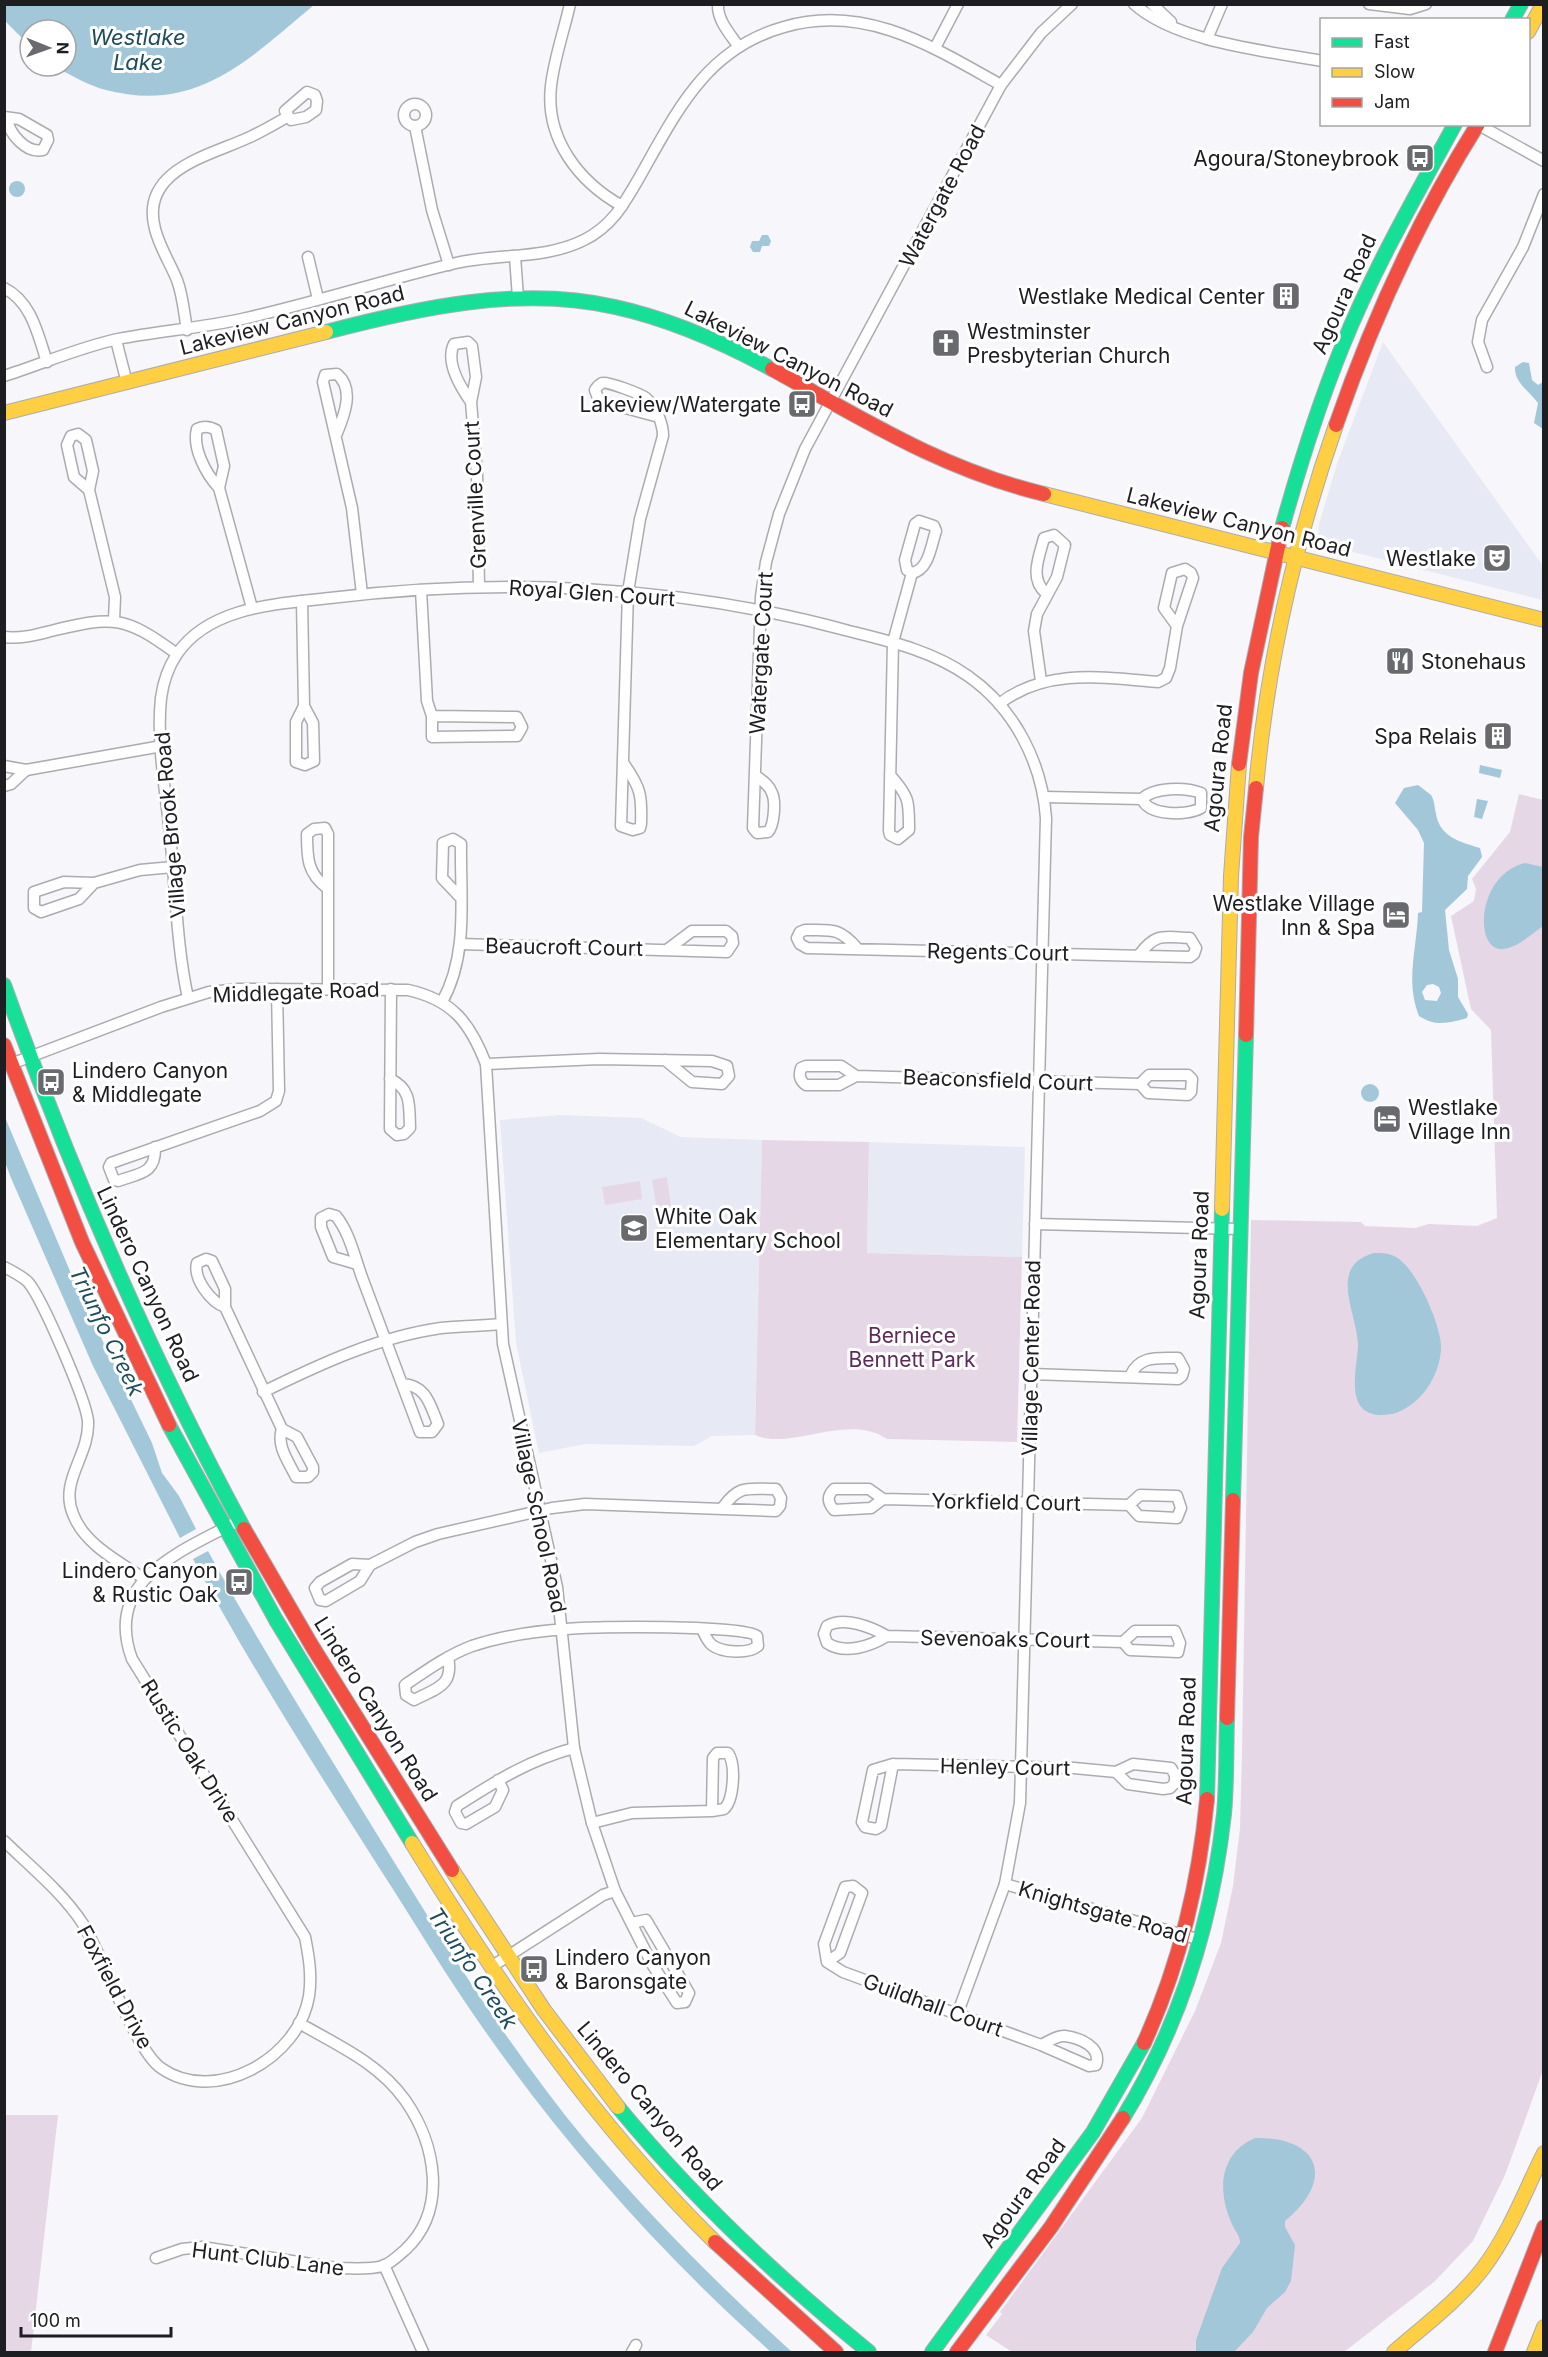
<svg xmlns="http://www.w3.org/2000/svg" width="1548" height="2357" viewBox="0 0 1548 2357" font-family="Inter,sans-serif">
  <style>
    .built { fill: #e7e9f4 }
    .green { fill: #e6d7e6 }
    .water { fill: #a1c7d8; fill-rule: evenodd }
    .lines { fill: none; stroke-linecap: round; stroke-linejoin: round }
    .street-casing { stroke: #acacb0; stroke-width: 13 }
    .fast-casing { stroke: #acacb0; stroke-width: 16 }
    .slow-casing { stroke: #acacb0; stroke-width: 16 }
    .jam-casing { stroke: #acacb0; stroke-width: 16 }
    .street { stroke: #fefefe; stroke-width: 10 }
    .fast { stroke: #16e098; stroke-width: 14 }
    .slow { stroke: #ffcf43; stroke-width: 14 }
    .jam { stroke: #f24e42; stroke-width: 14 }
    .labels { text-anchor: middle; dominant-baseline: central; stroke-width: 6; stroke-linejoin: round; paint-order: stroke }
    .poi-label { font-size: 21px; fill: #1d1e22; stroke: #fff; text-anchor: end }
    .street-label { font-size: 21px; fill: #1d1e22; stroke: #fff }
    .park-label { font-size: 21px; fill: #5d2b57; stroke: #fff }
    .water-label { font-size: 22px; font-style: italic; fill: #1d4c5c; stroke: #fff }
  </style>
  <rect width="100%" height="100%" fill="#f6f6fb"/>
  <g class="built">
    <polygon points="1383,342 1543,566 1543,600 1325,545 1318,539 1319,524 1338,461"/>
    <polygon points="559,1115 641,1118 681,1137 762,1140 755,1435 712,1436 694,1446 585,1444 539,1453 516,1343 500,1120"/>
    <polygon points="869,1142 1025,1147 1022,1257 867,1253"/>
  </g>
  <g class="green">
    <polygon points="1519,794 1543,800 1543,2070 1505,2175 1473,2241 1434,2282 1344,2352 1012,2352 986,2335 1002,2314 1000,2312 1142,2118 1195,2011 1221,1943 1233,1886 1240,1828 1242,1754 1251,1220 1361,1222 1365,1226 1415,1228 1429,1224 1477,1226 1497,1218 1491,1030 1471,1009 1451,916 1474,901 1476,889 1472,879 1510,832"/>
    <path d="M762 1140 869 1142 867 1253 1022 1257 1017 1442 887 1439C848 1412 791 1451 755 1435Z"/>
    <polygon points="667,1177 671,1207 657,1209 652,1180"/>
    <polygon points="640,1181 642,1199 605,1205 602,1187"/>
    <polygon points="4,2115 58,2115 31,2352 5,2352"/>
  </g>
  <g class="water">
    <path d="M4 5 5 4 314 5C250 58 198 114 106 90 89 86 72 75 56 68L53 66H66V30H30V46L5 21Z"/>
    <circle cx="17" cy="189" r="8"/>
    <polygon points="762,235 768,235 771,241 769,246 762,246 760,252 753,252 750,247 752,241 759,241"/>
    <path d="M1523 362 1529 363 1532 380 1538 385 1543 382V429L1534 423 1538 403C1529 391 1514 382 1515 367Z"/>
    <polygon points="1480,765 1502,770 1500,778 1479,773"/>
    <path d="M1418 785 1431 795C1435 802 1434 806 1436 814 1440 837 1460 842 1480 848L1482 857 1468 876 1467 889 1445 910 1449 950 1458 979V997L1468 1014 1467 1018C1449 1023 1436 1027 1419 1016 1405 981 1417 948 1418 913L1422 912 1424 843 1418 830 1395 803 1404 788ZM1433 984 1439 987 1441 993 1437 1001 1425 1000 1422 992 1427 985Z"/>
    <polygon points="1477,799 1488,801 1482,819 1474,817"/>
    <path d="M1525 863 1543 867V926C1533 933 1520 945 1508 948 1473 960 1474 875 1525 863Z"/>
    <circle cx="1370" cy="1093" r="9"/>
    <polygon points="4,1115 78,1290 152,1443 162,1473 179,1496 196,1529 180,1538 93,1366 11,1178 5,1162"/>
    <polygon points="784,1234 812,1235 812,1249 784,1248"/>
    <path d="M1374 1253C1382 1253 1389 1253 1396 1257 1416 1268 1440 1323 1441 1345 1442 1377 1415 1415 1382 1415 1342 1415 1358 1366 1358 1344 1357 1313 1327 1266 1374 1253Z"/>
    <path d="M208 1551C258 1642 313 1729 367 1818 435 1928 503 2041 586 2141 650 2216 719 2286 792 2352H771C664 2257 567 2148 485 2031 448 1979 415 1923 380 1869 315 1767 250 1665 193 1559Z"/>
    <path d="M1255 2138C1321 2137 1335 2180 1285 2221V2227L1295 2245 1291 2281 1285 2292 1267 2308 1253 2332 1234 2352H1196V2340L1222 2268 1240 2243C1240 2235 1236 2233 1233 2226 1217 2193 1218 2154 1255 2138Z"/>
  </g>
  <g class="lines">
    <g class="street-casing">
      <g id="street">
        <path d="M570 4C564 31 554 59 551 86 545 139 579 182 622 206"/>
        <path d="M718 4C717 20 730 34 739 47"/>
        <path d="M1134 4C1176 42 1267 51 1322 61"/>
        <polyline points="1152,4 1171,22"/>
        <polyline points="1369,4 1410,9 1426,4"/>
        <polyline points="1207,39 1222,4"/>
        <polyline points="935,48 958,4"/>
        <polygon points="307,92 315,95 317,101 316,110 306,117 291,120 285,111"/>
        <circle cx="415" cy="115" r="11"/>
        <path d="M4 117 19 119 47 135 48 140 43 150C26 154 9 133 7 119"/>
        <polyline points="1477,124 1544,161"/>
        <polyline points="415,126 432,210 449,265"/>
        <polyline points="515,256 518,298"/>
        <polyline points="308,257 318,299"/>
        <path d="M4 288C32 302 38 335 47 362"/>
        <path d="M187 330C184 313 183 296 177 280 170 263 160 248 155 229 139 169 212 155 250 137 263 131 275 124 287 117"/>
        <polyline points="116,340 127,383"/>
        <polyline points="1487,367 1478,342 1482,320 1523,247 1544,194"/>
        <path d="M4 376C42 364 80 347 118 339 159 331 201 328 242 319 314 303 384 280 456 263 498 253 544 260 584 240 612 226 624 204 639 178 676 113 705 49 784 27 865 3 933 47 1001 85"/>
        <path d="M471 402C461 388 445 362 454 344L468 342 472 346 476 377 471 402 477 474 479 587"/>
        <path d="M337 433C344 416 355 389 337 374L325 375 323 382 352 508 362 594"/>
        <path d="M219 488 224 466 216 430C209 426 204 426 197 429 192 448 206 474 219 488L252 608"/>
        <polyline points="89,490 74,477 67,445 71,436 78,434 86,440 93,471 89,490 115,597 114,620"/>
        <path d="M919 521 934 526 936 531C931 545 929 570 912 573L907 570 905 560 915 524Z"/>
        <polyline points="421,590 427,701 432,716 432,737 517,736 522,727 517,717 432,716"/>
        <polyline points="302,601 304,706 296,722 296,762 305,765 314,761 313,723 304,706"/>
        <path d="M4 637C21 639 35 635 51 631 113 616 124 615 177 654"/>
        <path d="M1041 681 1034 631 1037 614 1057 577 1065 545 1054 535 1044 538C1039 557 1029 579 1046 593"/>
        <path d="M999 704C1045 668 1102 677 1158 682L1166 678 1170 668 1177 626 1193 578 1191 573 1185 569 1172 573 1164 608 1177 626"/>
        <path d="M624 764C641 788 642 796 641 824L640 828 633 830 621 826 628 592 640 519 663 436C663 423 656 407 646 398 641 394 607 381 602 383 598 385 597 387 595 390L599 401 659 417"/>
        <polyline points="4,766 26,770 162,746"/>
        <path d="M755 775C761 780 769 784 772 793 776 802 774 826 768 832L757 833 753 828 761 597 766 562 779 514 805 449 1001 85 1041 33 1072 4"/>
        <path d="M890 775C910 797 909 802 909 830L898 839 890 835 889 831 893 642 912 573"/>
        <polyline points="4,786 11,784 26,770"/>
        <path d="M1044 797 1142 799C1154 787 1185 787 1201 793V808C1187 816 1149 816 1142 799"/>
        <polyline points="94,883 79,899 41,912 34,908 34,892 64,882 94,883 140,870 173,867"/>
        <path d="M327 888C307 873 307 857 307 834L314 829 325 828 328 834V989"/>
        <polyline points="460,944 727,952 733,943 732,936 726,931 692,931 668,949"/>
        <path d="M857 948C839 927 831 930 805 930L800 932 797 938 800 944 807 948 1190 957 1194 954 1196 948 1190 938C1164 937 1156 932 1139 955"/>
        <path d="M188 998C177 948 176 895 171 845 167 797 156 746 161 698 163 683 169 666 177 654 210 606 278 604 330 598 502 577 681 585 849 631 889 641 933 651 968 676 1014 708 1042 762 1046 818L1021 1767 1020 1803 1005 1884 957 2015"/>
        <path d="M442 1002C469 954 460 896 461 844L453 839 443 843 442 878 460 897"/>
        <path d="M11 1064 161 1007 209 992 239 989 408 990C453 1000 470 1023 486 1064L503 1344 557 1587 574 1748 592 1823 615 1891 652 1964 677 2003 685 2002 689 1993 646 1920 631 1923"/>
        <polyline points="486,1064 599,1059 712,1061 727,1066 729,1076 722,1084 692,1082 665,1060"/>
        <polygon points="1149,1075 1188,1075 1192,1079 1191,1092 1188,1095 1148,1093 1140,1084"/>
        <path d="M856 1076 839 1085H806C799 1080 799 1075 801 1068L806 1066H841L856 1076 1140 1084"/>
        <path d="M390 1079C412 1089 409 1106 410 1128L404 1134 397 1135 390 1129 391 989"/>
        <path d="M155 1147C156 1174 140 1173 118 1181L114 1180 109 1167 111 1163 260 1111 276 1101 279 1091 277 989"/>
        <polyline points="1035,1224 1240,1229"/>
        <path d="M357 1264 333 1257 321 1227V1218L329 1214 336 1216C350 1233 355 1259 363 1280 382 1330 401 1381 420 1432H432L438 1424C430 1404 426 1385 402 1384"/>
        <path d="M4 1267C12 1271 22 1276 28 1282 42 1298 86 1400 88 1421 90 1455 59 1481 73 1514 84 1544 118 1561 143 1578"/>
        <path d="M225 1307C211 1302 193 1279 197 1263L206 1259 212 1261 225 1289V1307L282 1429C276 1446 289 1462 296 1477H308L313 1472V1467L297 1437 282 1429"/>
        <path d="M1031 1374 1178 1379 1182 1376 1184 1369 1178 1358C1157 1358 1140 1355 1130 1376"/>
        <path d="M263 1392C320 1364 378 1337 441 1328 461 1326 481 1326 501 1324"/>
        <path d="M883 1499 871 1508 834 1510C827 1502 827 1496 834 1489H869L883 1499 1129 1505 1140 1495 1177 1496 1181 1508 1177 1518 1139 1516 1129 1505"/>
        <path d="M370 1565 360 1581 326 1601 320 1600 315 1588 320 1582 352 1564 370 1565 415 1542 438 1534 552 1508 585 1504 776 1511 780 1506 781 1498 776 1489C748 1489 740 1484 723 1507"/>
        <polygon points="1135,1631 1175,1631 1180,1643 1178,1652 1130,1650 1123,1642"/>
        <path d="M887 1636C871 1646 845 1655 827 1643L824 1634 827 1626C844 1616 871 1627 887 1636L1123 1642"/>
        <path d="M448 1657C454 1686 437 1688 414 1700L406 1695 405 1685C427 1670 448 1655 472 1646 502 1636 536 1631 567 1629 591 1626 746 1625 757 1636L758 1646C749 1654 722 1653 712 1645 707 1641 705 1635 702 1629"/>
        <polyline points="893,1764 881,1826 876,1829 865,1827 862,1822 873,1770 893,1764 1074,1768 1116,1772 1133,1764 1171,1768 1175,1775 1175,1783 1170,1788 1163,1789 1128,1784 1116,1772"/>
        <path d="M498 1780 503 1790 495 1807 466 1824 461 1823 455 1812 457 1806C498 1780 527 1761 574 1748"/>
        <path d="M592 1823 632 1813 712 1811 724 1809C734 1800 736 1764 728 1753H717L713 1758 712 1811"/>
        <path d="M4 1841C31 1867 63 1893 83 1924 103 1956 135 2050 161 2068 215 2106 299 2058 309 1996 312 1976 309 1957 305 1937L132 1659C102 1578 185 1550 240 1520"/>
        <polyline points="1005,1884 1201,1940"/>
        <path d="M827 1962 840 1953 862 1893 853 1886 845 1887 824 1944 827 1962 843 1972 1041 2045 1089 2066 1096 2065C1102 2047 1080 2038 1065 2036 1057 2035 1048 2042 1041 2045"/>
        <polyline points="491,1967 603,1895 615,1891"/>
        <path d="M156 2258 182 2249 202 2247 337 2268C352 2268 368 2270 383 2266 391 2263 399 2255 405 2250 448 2210 436 2144 405 2100 379 2063 337 2045 299 2023"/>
        <polyline points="384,2265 423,2352"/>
        <polyline points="632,2352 636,2345"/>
      </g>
    </g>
    <g class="fast-casing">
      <g id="fast">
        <polyline points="1512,20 1521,4"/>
        <path d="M326 332C418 308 521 285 615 307 670 319 722 342 772 369"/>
        <path d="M1282 528C1299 467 1318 406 1342 347 1373 270 1415 197 1455 124"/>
        <path d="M4 985C71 1172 149 1354 244 1529"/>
        <polyline points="169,1425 276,1620 412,1843"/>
        <polyline points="1233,1500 1246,1035"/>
        <polyline points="1207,1799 1222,1209"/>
        <path d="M618 2107C693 2198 778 2278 869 2352"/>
        <path d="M1123 2118C1180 2025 1212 1922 1224 1814 1227 1782 1226 1750 1227 1718"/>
        <polyline points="932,2352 1093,2132 1144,2043"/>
      </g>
    </g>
    <g class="slow-casing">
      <g id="slow">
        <polyline points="1528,32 1543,4"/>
        <polyline points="4,413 326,332"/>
        <polyline points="1044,494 1544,620"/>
        <path d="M1256 788C1267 664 1295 542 1336 425"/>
        <polyline points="1222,1209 1231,876 1239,764"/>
        <path d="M412 1843C500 1986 594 2123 715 2242"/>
        <polyline points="452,1870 544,2010 618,2107"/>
        <path d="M1394 2352C1425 2325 1459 2300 1484 2267 1510 2232 1525 2191 1544 2153"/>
        <polyline points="1534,2352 1544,2327"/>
      </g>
    </g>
    <g class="jam-casing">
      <g id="jam">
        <path d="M772 369C863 419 941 469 1044 494"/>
        <path d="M1336 425C1372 321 1419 218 1478 124"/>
        <polyline points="1239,764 1251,673 1282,528"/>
        <polyline points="1246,1035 1251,837 1256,788"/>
        <polyline points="4,1045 82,1242 169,1425"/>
        <polyline points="244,1529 312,1646 452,1870"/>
        <polyline points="1227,1718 1233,1500"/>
        <path d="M1144 2043C1179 1966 1199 1884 1207 1799"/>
        <polyline points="715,2242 836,2352"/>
        <polyline points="957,2352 1051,2227 1123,2118"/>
        <polyline points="1495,2352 1544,2227"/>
      </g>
    </g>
    <use href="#street" class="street"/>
    <use href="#fast" class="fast"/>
    <use href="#slow" class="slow"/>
    <use href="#jam" class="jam"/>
  </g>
  <defs>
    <g id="bus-square" transform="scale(1.5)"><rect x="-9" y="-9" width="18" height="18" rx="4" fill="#696a6e" stroke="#fff"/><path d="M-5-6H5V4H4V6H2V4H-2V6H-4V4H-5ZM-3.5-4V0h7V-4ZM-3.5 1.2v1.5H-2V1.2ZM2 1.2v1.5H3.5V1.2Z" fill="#fff"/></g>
    <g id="building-square" transform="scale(1.5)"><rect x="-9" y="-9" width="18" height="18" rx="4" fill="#696a6e" stroke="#fff"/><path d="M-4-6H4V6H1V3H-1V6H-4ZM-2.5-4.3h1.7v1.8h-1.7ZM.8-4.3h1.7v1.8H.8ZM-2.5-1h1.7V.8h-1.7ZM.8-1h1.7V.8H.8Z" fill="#fff"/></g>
    <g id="church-square" transform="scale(1.5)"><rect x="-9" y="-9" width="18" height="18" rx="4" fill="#696a6e" stroke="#fff"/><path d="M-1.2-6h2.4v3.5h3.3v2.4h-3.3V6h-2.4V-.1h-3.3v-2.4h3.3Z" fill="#fff"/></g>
    <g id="theatre-square" transform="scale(1.5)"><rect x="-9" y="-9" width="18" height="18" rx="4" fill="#696a6e" stroke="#fff"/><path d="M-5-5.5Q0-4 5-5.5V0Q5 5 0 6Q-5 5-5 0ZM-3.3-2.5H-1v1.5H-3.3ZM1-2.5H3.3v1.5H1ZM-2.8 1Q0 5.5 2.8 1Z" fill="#fff"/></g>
    <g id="restaurant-square" transform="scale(1.5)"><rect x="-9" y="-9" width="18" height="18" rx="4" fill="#696a6e" stroke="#fff"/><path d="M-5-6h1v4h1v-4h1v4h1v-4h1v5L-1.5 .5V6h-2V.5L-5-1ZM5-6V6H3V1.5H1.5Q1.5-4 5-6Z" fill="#fff"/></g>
    <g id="hotel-square" transform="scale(1.5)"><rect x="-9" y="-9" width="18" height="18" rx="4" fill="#696a6e" stroke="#fff"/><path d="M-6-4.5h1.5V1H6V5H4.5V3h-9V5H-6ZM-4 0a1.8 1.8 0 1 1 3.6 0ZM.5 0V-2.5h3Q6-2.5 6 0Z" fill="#fff"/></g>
    <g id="school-square" transform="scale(1.5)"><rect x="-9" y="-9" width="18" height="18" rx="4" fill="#696a6e" stroke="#fff"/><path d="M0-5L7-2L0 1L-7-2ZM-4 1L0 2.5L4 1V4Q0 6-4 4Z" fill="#fff"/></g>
  </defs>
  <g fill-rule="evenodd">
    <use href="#bus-square" x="1420" y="158"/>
    <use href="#building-square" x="1286" y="296"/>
    <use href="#church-square" x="946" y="343"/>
    <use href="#bus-square" x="802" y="404"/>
    <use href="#theatre-square" x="1497" y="558"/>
    <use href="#restaurant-square" x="1400" y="661"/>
    <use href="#building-square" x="1498" y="736"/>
    <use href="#hotel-square" x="1396" y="915"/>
    <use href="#bus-square" x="51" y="1082"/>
    <use href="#hotel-square" x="1387" y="1119"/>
    <use href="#school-square" x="634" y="1228"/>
    <use href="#bus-square" x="239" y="1582"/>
    <use href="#bus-square" x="534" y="1969"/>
  </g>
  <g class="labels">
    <g class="poi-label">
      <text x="1399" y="158">Agoura/Stoneybrook</text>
      <text x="1265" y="296">Westlake Medical Center</text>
      <text x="967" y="331" text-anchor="start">Westminster<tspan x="967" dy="24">Presbyterian Church</tspan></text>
      <text x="781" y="404">Lakeview/Watergate</text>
      <text x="1476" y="558">Westlake</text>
      <text x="1421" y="661" text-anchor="start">Stonehaus</text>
      <text x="1477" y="736">Spa Relais</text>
      <text x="1375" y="903">Westlake Village<tspan x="1375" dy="24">Inn &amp; Spa</tspan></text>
      <text x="72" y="1070" text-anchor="start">Lindero Canyon<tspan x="72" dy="24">&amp; Middlegate</tspan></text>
      <text x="1408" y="1107" text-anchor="start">Westlake<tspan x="1408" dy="24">Village Inn</tspan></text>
      <text x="655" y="1216" text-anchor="start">White Oak<tspan x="655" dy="24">Elementary School</tspan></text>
      <text x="218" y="1570">Lindero Canyon<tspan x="218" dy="24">&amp; Rustic Oak</tspan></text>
      <text x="555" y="1957" text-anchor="start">Lindero Canyon<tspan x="555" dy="24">&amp; Baronsgate</tspan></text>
    </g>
    <g class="street-label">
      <text transform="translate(942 196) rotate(-62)">Watergate Road</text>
      <text transform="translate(1344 294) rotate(-66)">Agoura Road</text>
      <text transform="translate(292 320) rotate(-14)">Lakeview Canyon Road</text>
      <text transform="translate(789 359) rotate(27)">Lakeview Canyon Road</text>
      <text transform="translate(475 495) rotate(-93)">Grenville Court</text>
      <text transform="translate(1239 522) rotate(14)">Lakeview Canyon Road</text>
      <text transform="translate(592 593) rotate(4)">Royal Glen Court</text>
      <text transform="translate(761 653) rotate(-87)">Watergate Court</text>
      <text transform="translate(1218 768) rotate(-84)">Agoura Road</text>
      <text transform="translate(170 825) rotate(-95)">Village Brook Road</text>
      <text transform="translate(564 947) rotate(1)">Beaucroft Court</text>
      <text transform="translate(998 952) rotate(1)">Regents Court</text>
      <text transform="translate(296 992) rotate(-2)">Middlegate Road</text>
      <text transform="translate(998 1080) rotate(2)">Beaconsfield Court</text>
      <text transform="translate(1199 1255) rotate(-88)">Agoura Road</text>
      <text transform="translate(148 1284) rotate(65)">Lindero Canyon Road</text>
      <text transform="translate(1031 1358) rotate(-89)">Village Center Road</text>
      <text transform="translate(1006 1502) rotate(1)">Yorkfield Court</text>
      <text transform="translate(539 1516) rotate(78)">Village School Road</text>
      <text transform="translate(1005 1639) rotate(1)">Sevenoaks Court</text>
      <text transform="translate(376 1709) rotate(58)">Lindero Canyon Road</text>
      <text transform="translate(1186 1741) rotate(-88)">Agoura Road</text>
      <text transform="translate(190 1751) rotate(58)">Rustic Oak Drive</text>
      <text transform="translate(1005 1767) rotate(1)">Henley Court</text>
      <text transform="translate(1103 1912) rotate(16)">Knightsgate Road</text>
      <text transform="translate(115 1987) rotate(62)">Foxfield Drive</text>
      <text transform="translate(933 2005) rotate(20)">Guildhall Court</text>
      <text transform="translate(650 2106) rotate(50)">Lindero Canyon Road</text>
      <text transform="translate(1023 2193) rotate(-54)">Agoura Road</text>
      <text transform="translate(268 2259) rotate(7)">Hunt Club Lane</text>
    </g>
    <g class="park-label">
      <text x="912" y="1335">Berniece<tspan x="912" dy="24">Bennett Park</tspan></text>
    </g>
    <g class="water-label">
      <text x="138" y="37">Westlake<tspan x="138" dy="25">Lake</tspan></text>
      <text transform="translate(107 1331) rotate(64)">Triunfo Creek</text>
      <text transform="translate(473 1968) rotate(56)">Triunfo Creek</text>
    </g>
  </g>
  <rect width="1548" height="2357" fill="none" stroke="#1d1e22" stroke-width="12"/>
  <rect x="1320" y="18" width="210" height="108" fill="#ffffff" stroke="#a5a5a7" stroke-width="1.5"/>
  <rect x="1332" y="38" width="30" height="9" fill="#16e098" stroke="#a5a5a7" stroke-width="1.5"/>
  <text x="1374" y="48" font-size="18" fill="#1d1e22">Fast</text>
  <rect x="1332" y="68" width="30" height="9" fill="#ffcf43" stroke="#a5a5a7" stroke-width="1.5"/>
  <text x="1374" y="78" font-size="18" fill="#1d1e22">Slow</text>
  <rect x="1332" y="98" width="30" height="9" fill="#f24e42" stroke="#a5a5a7" stroke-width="1.5"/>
  <text x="1374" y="108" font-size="18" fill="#1d1e22">Jam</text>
  <g transform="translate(48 48) rotate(91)"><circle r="28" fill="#ffffff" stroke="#a5a5a7" stroke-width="1.5"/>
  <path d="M0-4.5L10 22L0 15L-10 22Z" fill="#696a6e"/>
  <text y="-9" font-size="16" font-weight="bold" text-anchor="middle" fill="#1d1e22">N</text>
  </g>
  <path d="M21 2327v9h150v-9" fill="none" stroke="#1d1e22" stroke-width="3"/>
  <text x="30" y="2327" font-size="18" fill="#1d1e22" stroke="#ffffff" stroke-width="4.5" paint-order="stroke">100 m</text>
</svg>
